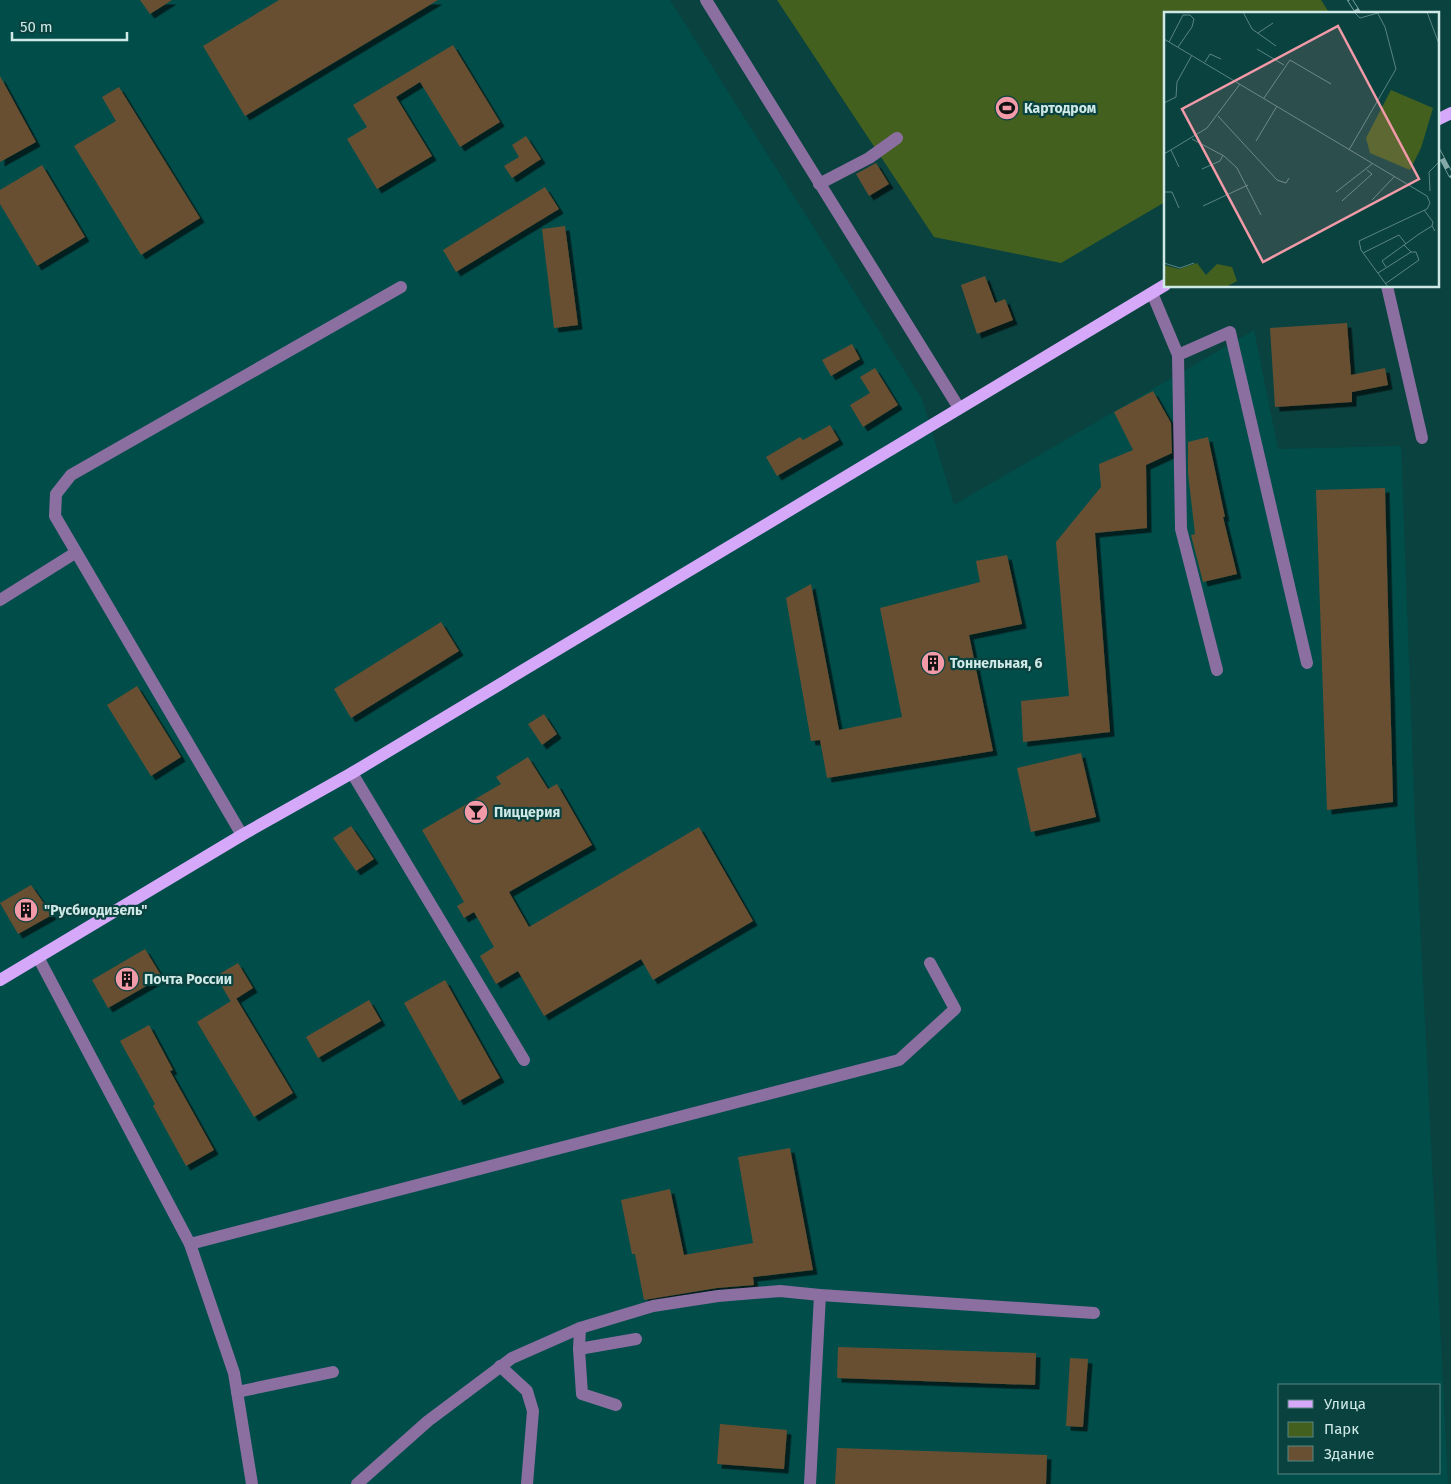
<svg xmlns="http://www.w3.org/2000/svg" width="1451" height="1484" viewBox="0 0 1451 1484" font-family="'Fira Sans',sans-serif">
  <style>
    .built { fill: #014d4a; fill-rule: evenodd }
    .green { fill: #44601f }
    .building { fill: #695032; filter: url(#shadow) }
    .lines { fill: none; stroke-linecap: round; stroke-linejoin: round }
    .minor { stroke: #8b6fa0; stroke-width: 12 }
    .major { stroke: #d6a8f9; stroke-width: 12 }
    .rail-casing { stroke: #84a9a7; stroke-width: 5.5 }
    .rail { stroke: #0a423f; stroke-width: 4; stroke-dasharray: 11; stroke-linecap: butt }
    .labels { text-anchor: middle; dominant-baseline: central; stroke-width: 4.5; stroke-linejoin: round; paint-order: stroke }
    .poi-label { font-size: 14px; font-weight: bold; fill: #cfe9e7; stroke: #0a423f; text-anchor: start }
    .inset-road { fill: none; stroke: #598582; stroke-width: 1 }
    .view { fill: #f39aa8; fill-opacity: 0.15; stroke: #f39aa8; stroke-width: 2.5 }
    .inset-edge { fill: none; stroke: #cfe9e7; stroke-width: 2.5 }
  </style>
  <defs>
    <filter id="shadow"><feDropShadow dx="4.5" dy="4.5" stdDeviation="0" flood-color="#0009"/></filter>
  </defs>
  <rect width="100%" height="100%" fill="#0a423f"/>
  <path class="built" d="M0 0H670L922 399 954 505 1254 330 1278 449 1401 446 1415 822 1448 1484H0ZM1280 1385H1440V1473H1280Z"/>
  <polygon class="green" points="777,0 1321,0 1330,14 1165,14 1165,202 1061,263 934,237"/>
  <g class="building">
    <polygon points="140,0 172,0 150,14"/>
    <polygon points="279,0 438,0 245,116 203,46"/>
    <polygon points="453,45 500,122 460,147 420,82 396,97 432,156 377,189 347,139 367,127 353,105"/>
    <polygon points="0,76 36,142 0,162"/>
    <polygon points="119,87 200,218 141,255 74,146 116,121 102,97"/>
    <polygon points="526,136 541,159 512,178 504,166 519,157 512,145"/>
    <polygon points="876,163 889,184 869,196 856,174"/>
    <polygon points="42,165 85,237 37,266 0,204 0,190"/>
    <polygon points="545,187 559,209 456,272 443,250"/>
    <polygon points="565,226 578,325 554,328 542,229"/>
    <polygon points="985,276 995,303 1005,299 1013,320 977,334 961,285"/>
    <polygon points="1347,323 1351,375 1385,368 1388,385 1352,392 1352,402 1275,407 1270,328"/>
    <polygon points="852,344 860,359 831,376 822,360"/>
    <polygon points="875,368 898,405 863,427 850,405 870,393 860,377"/>
    <polygon points="1153,391 1171,423 1172,453 1146,465 1147,528 1095,533 1110,732 1023,742 1021,701 1069,696 1056,542 1101,487 1099,464 1133,450 1114,412"/>
    <polygon points="830,425 839,440 777,476 766,457 800,437 803,440"/>
    <polygon points="1208,437 1225,517 1223,517 1237,574 1203,582 1191,535 1195,534 1188,473 1188,442"/>
    <polygon points="1385,488 1393,802 1327,810 1316,490"/>
    <polygon points="1007,555 1022,624 969,635 993,751 827,778 820,740 811,741 786,598 811,584 839,730 902,717 880,608 980,582 976,561"/>
    <polygon points="441,622 459,651 351,718 334,689"/>
    <polygon points="137,686 181,757 151,776 107,705"/>
    <polygon points="544,714 557,734 542,745 528,724"/>
    <polygon points="1081,753 1096,817 1031,832 1017,768"/>
    <polygon points="528,757 548,789 557,784 592,845 509,892 529,927 699,827 753,921 653,980 641,959 544,1016 518,971 496,984 480,956 494,947 474,912 464,918 457,906 464,902 422,830 501,784 496,777"/>
    <polygon points="351,826 374,859 356,871 333,838"/>
    <polygon points="31,885 52,915 18,934 0,903"/>
    <polygon points="145,949 162,977 108,1008 92,980"/>
    <polygon points="238,963 253,988 231,1002 216,976"/>
    <polygon points="445,980 500,1078 459,1101 404,1003"/>
    <polygon points="236,998 293,1093 254,1117 197,1022"/>
    <polygon points="369,1000 381,1021 318,1058 306,1037"/>
    <polygon points="149,1025 173,1070 170,1071 214,1150 186,1166 153,1106 155,1104 120,1041"/>
    <polygon points="790,1148 813,1270 753,1277 754,1285 717,1288 644,1300 635,1254 632,1254 621,1200 670,1189 684,1255 753,1243 738,1157"/>
    <polygon points="838,1347 1036,1353 1035,1385 837,1378"/>
    <polygon points="1070,1358 1088,1359 1083,1427 1066,1426"/>
    <polygon points="720,1424 787,1430 784,1469 717,1464"/>
    <polygon points="837,1448 1047,1455 1046,1484 835,1484"/>
  </g>
  <g class="lines">
    <g class="minor">
      <polyline points="706,0 959,408"/>
      <polyline points="819,184 869,158 897,138"/>
      <polyline points="1387,286 1422,438"/>
      <polyline points="1152,293 1178,355 1181,529 1217,670"/>
      <polyline points="1178,355 1230,332 1307,663"/>
      <polyline points="0,600 75,553"/>
      <polyline points="352,773 524,1060"/>
      <polyline points="242,835 55,516 56,494 71,475 401,287"/>
      <polyline points="38,957 190,1244 234,1373 252,1484"/>
      <polyline points="190,1244 899,1060 955,1009 930,963"/>
      <polyline points="580,1328 579,1349 582,1394 616,1405"/>
      <polyline points="579,1349 636,1339"/>
      <polyline points="500,1366 527,1391 533,1411 527,1484"/>
      <polyline points="237,1392 333,1372"/>
      <polyline points="357,1484 428,1421 512,1358 580,1328 653,1306 718,1296 780,1291 820,1295 1094,1313"/>
      <polyline points="810,1484 820,1295"/>
    </g>
    <g class="major">
      <polyline points="1437,120 1451,113"/>
      <polyline points="0,980 242,835 352,773 1165,285"/>
    </g>
    <g class="rail-casing">
      <g id="rail">
        <polyline points="1350,0 1359,14"/>
        <polyline points="1437,149 1451,175"/>
      </g>
    </g>
    <use href="#rail" class="rail"/>
  </g>
  <defs>
    <g id="stadium-disc" transform="scale(1.25)"><circle r="9.5" fill="#f39aa8" stroke="#0a423f"/><path d="M0-5a6.5 5 0 1 0 0 10a6.5 5 0 1 0 0-10ZM-3.5-1.8h7v3.6h-7Z" fill="#111"/></g>
    <g id="building-disc" transform="scale(1.25)"><circle r="9.5" fill="#f39aa8" stroke="#0a423f"/><path d="M-4-6H4V6H1V3H-1V6H-4ZM-2.5-4.3h1.7v1.8h-1.7ZM.8-4.3h1.7v1.8H.8ZM-2.5-1h1.7V.8h-1.7ZM.8-1h1.7V.8H.8Z" fill="#111"/></g>
    <g id="bar-disc" transform="scale(1.25)"><circle r="9.5" fill="#f39aa8" stroke="#0a423f"/><path d="M-6-5H6L.8 .8V4.5H3.5V6h-7V4.5H-.8V.8Z" fill="#111"/></g>
  </defs>
  <g fill-rule="evenodd">
    <use href="#stadium-disc" x="1007" y="108"/>
    <use href="#building-disc" x="933" y="663"/>
    <use href="#bar-disc" x="476" y="812"/>
    <use href="#building-disc" x="26" y="910"/>
    <use href="#building-disc" x="127" y="979"/>
  </g>
  <g class="labels">
    <g class="poi-label">
      <text x="1024" y="108">Картодром</text>
      <text x="950" y="663">Тоннельная, 6</text>
      <text x="494" y="812">Пиццерия</text>
      <text x="44" y="910">"Русбиодизель"</text>
      <text x="144" y="979">Почта России</text>
    </g>
  </g>
  <g transform="translate(1164 12)">
    <rect width="275" height="275" fill="#0a423f"/>
    <path d="M227 78 269 96 257 136 246 158 206 141 202 126ZM33 251 42 263 53 252 68 255 73 269 62 275H0V253L15 257Z" fill="#44601f"/>
    <path class="inset-road" d="M79 0 88 17 112 34M263 0 275 32M191 1 196 6 214 1M94 21 109 11M0 27 263 184 266 191 263 197 195 229 197 238 224 275M5 30 19 3H26L30 7 28 15 14 35M93 37 120 53M41 50 46 42 57 47M100 86 126 48 167 72M0 91 12 85 13 70 28 43M54 104 113 168 122 171 125 166M28 127 60 144 73 156 97 203M92 129 113 94M7 138 15 155M185 138 232 57 221 15 213 0M0 142 43 116 76 72M38 157 56 149 59 143M266 179 265 160 275 150M0 180H8L15 196M172 180 208 152M208 188 230 165M178 189 208 162 203 158M39 194 84 173M260 198 269 210 268 214M199 241 235 223 242 232M0 251 16 256 30 251M222 255 218 249 240 233M214 261 247 240 240 233 255 222 268 214 271 219M221 272 255 248 252 240H247"/>
    <path class="view" d="M174 14 255 167 99 250 18 97Z"/>
    <rect width="275" height="275" class="inset-edge"/>
  </g>
  <rect x="1278" y="1384" width="162" height="90" fill="#0a423f" stroke="#598582"/>
  <rect x="1288" y="1400" width="25" height="8" fill="#d6a8f9" stroke="#598582"/>
  <text x="1324" y="1409" font-size="15" fill="#cfe9e7">Улица</text>
  <rect x="1288" y="1422" width="25" height="15" fill="#44601f" stroke="#598582"/>
  <text x="1324" y="1434" font-size="15" fill="#cfe9e7">Парк</text>
  <rect x="1288" y="1446" width="25" height="15" fill="#695032" stroke="#598582"/>
  <text x="1324" y="1459" font-size="15" fill="#cfe9e7">Здание</text>
  <path d="M12 32v8h115v-8" fill="none" stroke="#cfe9e7" stroke-width="2.5"/>
  <text x="20" y="32" font-size="15" fill="#cfe9e7" stroke="#0a423f" stroke-width="4" paint-order="stroke">50 m</text>
</svg>
